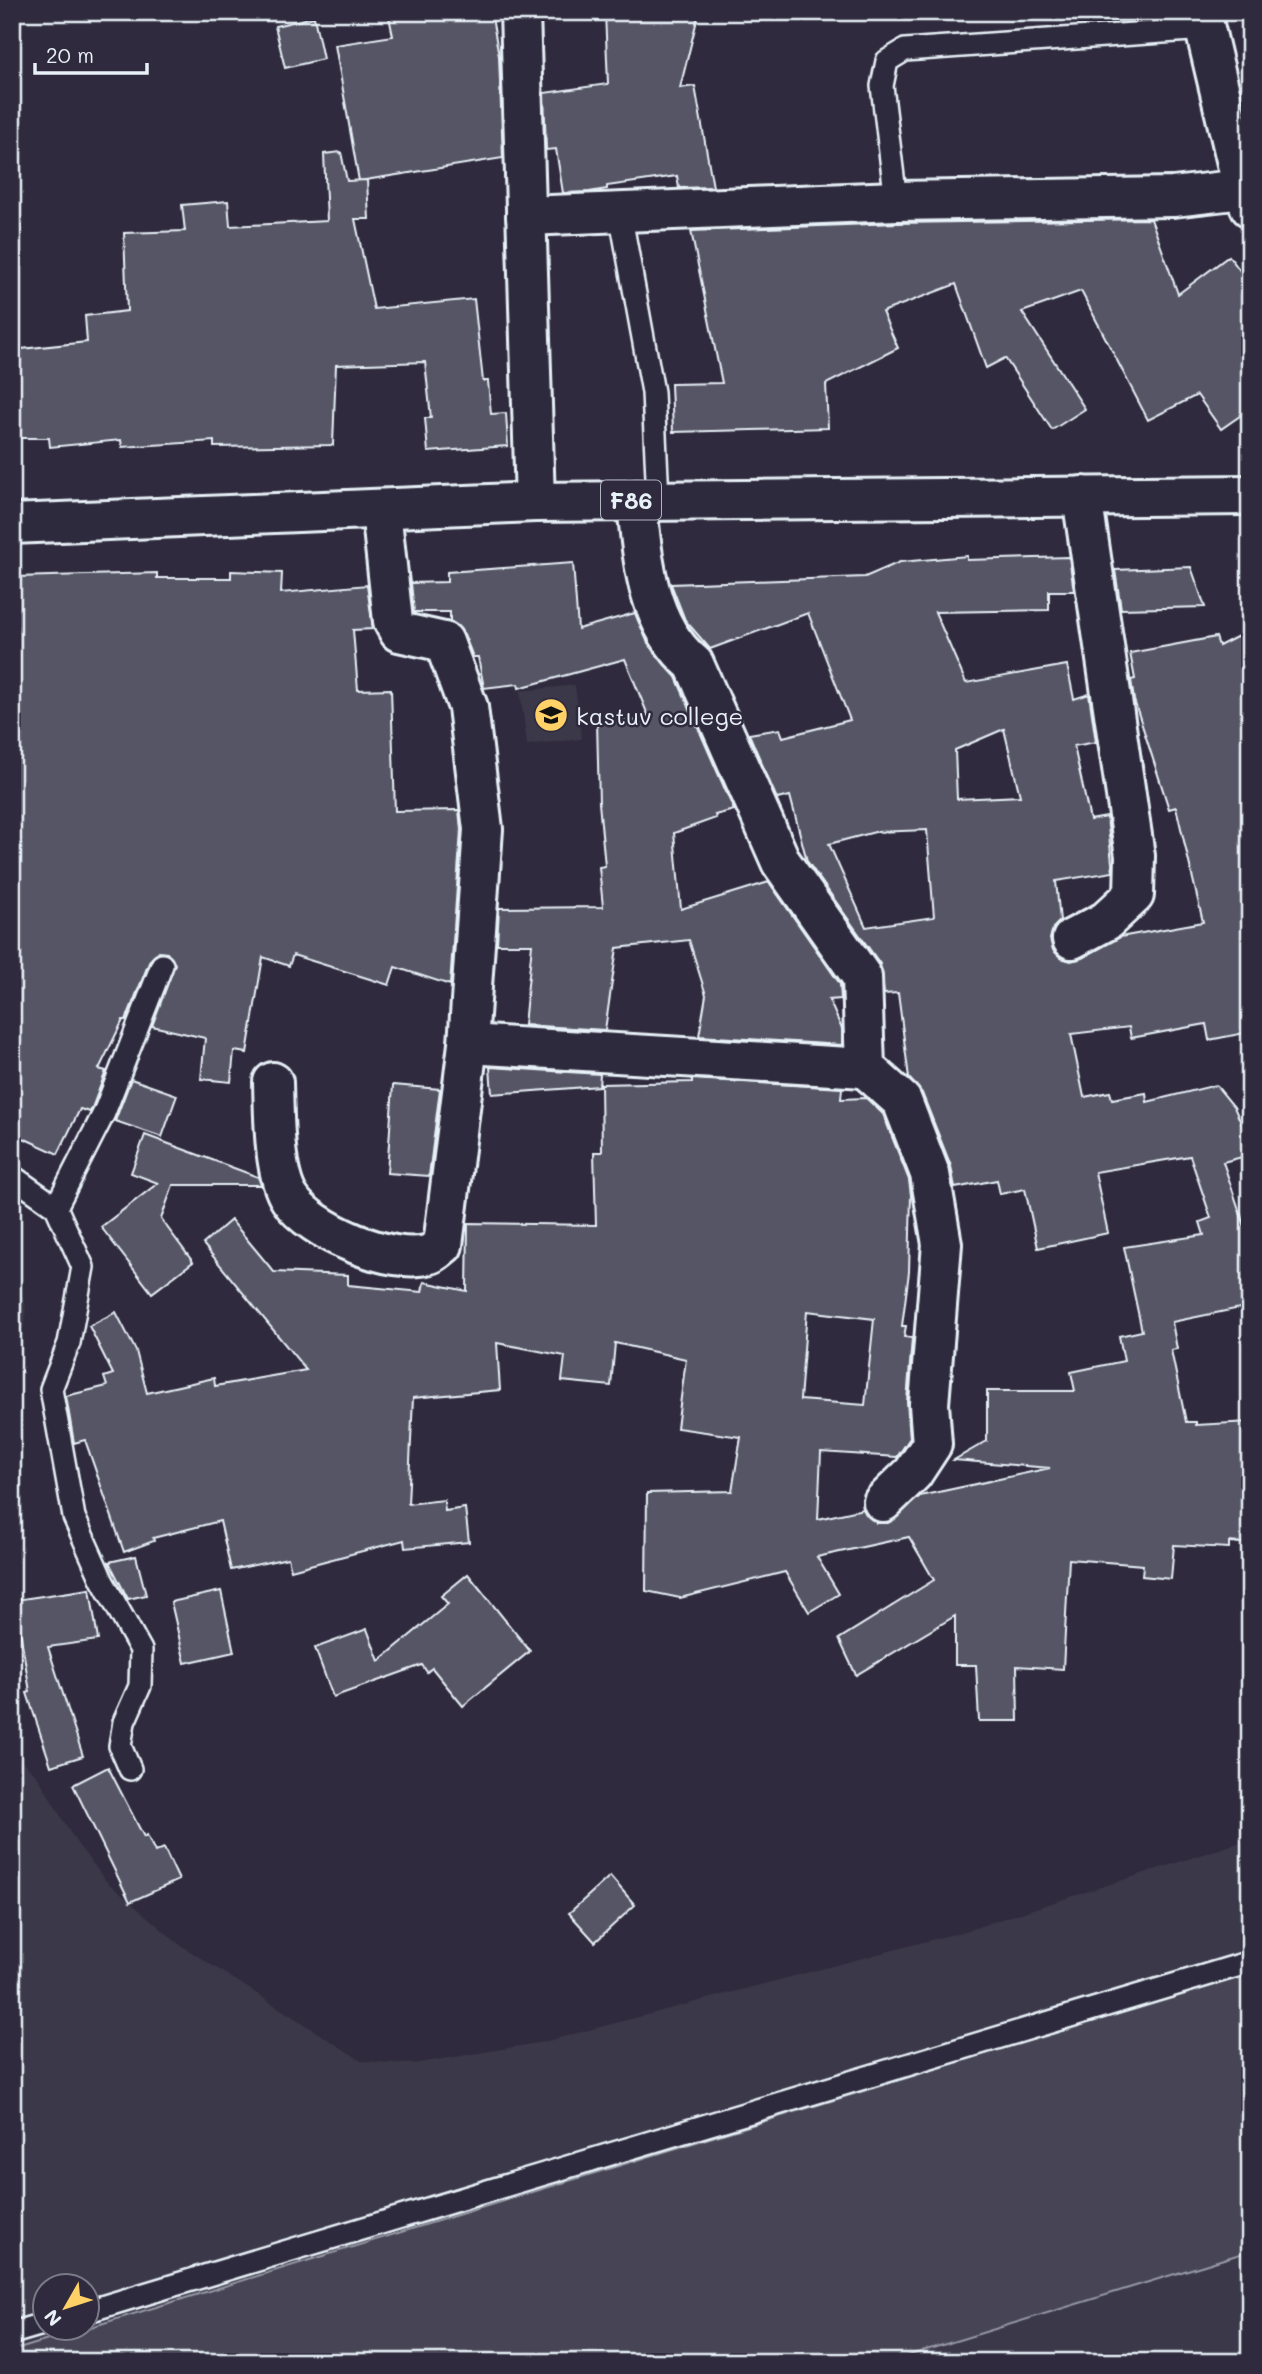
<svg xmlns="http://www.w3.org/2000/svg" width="1262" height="2374" viewBox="0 0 1262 2374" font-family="Mali,sans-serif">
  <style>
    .built { fill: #3b3749; fill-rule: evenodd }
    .green { fill: #464455; stroke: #979aa6; stroke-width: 2 }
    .building { fill: #575565; stroke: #e8f1f8; stroke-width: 2; fill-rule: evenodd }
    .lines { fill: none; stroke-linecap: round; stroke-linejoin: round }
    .service-casing { stroke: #e8f1f8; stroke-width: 26 }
    .minor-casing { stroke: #e8f1f8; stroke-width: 44 }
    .primary-casing { stroke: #e8f1f8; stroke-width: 44 }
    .service { stroke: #2f2a3d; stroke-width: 21 }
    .minor { stroke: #2f2a3d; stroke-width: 38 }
    .primary { stroke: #2f2a3d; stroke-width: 38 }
    .labels { text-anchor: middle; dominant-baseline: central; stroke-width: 5; stroke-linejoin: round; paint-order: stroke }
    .shield { fill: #2f2a3d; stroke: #b0b5c0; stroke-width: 2 }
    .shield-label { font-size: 23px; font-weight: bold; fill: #e8f1f8 }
    .poi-label { font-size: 24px; fill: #e8f1f8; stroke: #2f2a3d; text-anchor: start }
  </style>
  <rect width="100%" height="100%" fill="#2f2a3d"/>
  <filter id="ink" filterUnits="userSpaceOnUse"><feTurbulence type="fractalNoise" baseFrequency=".0143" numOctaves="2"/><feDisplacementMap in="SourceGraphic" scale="14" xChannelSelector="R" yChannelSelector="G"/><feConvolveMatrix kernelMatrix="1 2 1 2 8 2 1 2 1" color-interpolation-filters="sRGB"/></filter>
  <g filter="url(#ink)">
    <g class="built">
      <polygon points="575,685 582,739 527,745 520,691"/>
      <polygon points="12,1272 25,1302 26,1321 12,1352"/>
      <polygon points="12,1522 22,1560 12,1565"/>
      <path d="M12 1752 37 1775 76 1842 107 1882 179 1944 362 2061 413 2064 543 2042 965 1931 1250 1839V2362H12ZM46 2286H88V2328H46Z"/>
    </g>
    <polygon class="green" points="1250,1973 1250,2251 887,2362 12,2362 12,2351"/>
    <g class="building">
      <polygon points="388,12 491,12 499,56 503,158 359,181 335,45 393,36"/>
      <polygon points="605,12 699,12 680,88 695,86 713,187 679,188 677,176 607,186 607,189 589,192 563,193 556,149 546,150 544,93 608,84"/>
      <polygon points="314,17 323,59 285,68 275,26"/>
      <polygon points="341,152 347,181 367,180 369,219 355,219 374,309 474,299 483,381 488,381 491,414 506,413 508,446 428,452 425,418 431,418 425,362 336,365 333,445 214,447 214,441 122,447 121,440 50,447 49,438 14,438 12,350 87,342 85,316 127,311 124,233 185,231 182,205 228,201 230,226 327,221 324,154"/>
      <polygon points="1151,219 1178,294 1229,256 1250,284 1250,409 1221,429 1197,395 1148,420 1081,291 1022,312 1085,409 1052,430 1005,358 986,368 956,284 882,312 898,348 826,384 828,428 673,432 671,384 722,383 691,231 897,223"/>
      <path d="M967 556V560L1069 557 1074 591H1049V610L935 612 966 683 1067 665 1074 699 1089 694 1096 742 1074 746 1090 820 1107 817 1113 872 1056 881 1060 921 1053 928 1050 939 1053 950 1061 958 1071 961 1082 958 1120 937 1203 922 1176 807 1169 809 1134 700 1131 680 1135 679 1130 653 1216 637 1219 646 1250 630V1032L1209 1040 1206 1024 1131 1038 1129 1027 1071 1034 1084 1097 1110 1092 1112 1099 1146 1093 1147 1102 1216 1085 1234 1107 1250 1143V1155L1223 1162 1250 1242V1306L1172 1322 1177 1349 1171 1350 1186 1422H1196V1425L1250 1422V1544L1229 1542V1548L1174 1545 1171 1579 1142 1576 1143 1565 1069 1559 1063 1669 1017 1666 1018 1721H979L976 1665H955V1616L856 1675 839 1639 934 1580 909 1537 817 1557 839 1594 809 1612 785 1572 680 1598 646 1591 647 1493 732 1491 741 1437 677 1428 686 1359 615 1343 611 1386 562 1381 565 1356 497 1343 500 1390 413 1398 408 1504 444 1500 445 1511 465 1508 469 1542 405 1548 404 1540 291 1570 288 1558 231 1570 220 1521 153 1538 154 1541 124 1552 85 1440 74 1443 66 1396 107 1386 104 1377 113 1374 89 1326 116 1312 136 1351 147 1393 214 1378 215 1386 306 1370 203 1244 231 1220 274 1272 348 1275V1285L422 1292 424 1282 467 1291 468 1223 596 1225 594 1152H602L601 1084 692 1082V1079L842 1088 841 1099 866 1098 883 1114 909 1180 911 1195 909 1272 902 1326H906L904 1337 912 1338 907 1402 910 1438 897 1457 821 1452 818 1519 863 1509 876 1523H888L920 1496 1050 1468 954 1460 987 1441V1391H1075L1071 1372 1124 1361 1119 1336 1142 1331 1124 1247 1204 1235 1200 1222 1211 1218 1190 1156 1095 1172 1108 1233 1038 1248 1025 1189 1000 1194 997 1180 955 1188 951 1166 922 1093 909 1078 898 993 884 994 880 964 807 861 790 796 777 799 749 734 780 729 783 737 850 720 808 613 710 649 685 620 671 584 865 577 900 562ZM1004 729 1020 796 957 799 955 750ZM927 830 934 917 866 927 829 844 875 832ZM807 1311 874 1319 865 1405 800 1400Z"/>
      <polygon points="573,563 578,629 635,613 648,643 676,677 734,810 715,815 716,818 674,833 681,909 769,882 840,984 841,999 829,1000 842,1029 842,1045 699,1036 706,995 689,940 617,948 605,1030 524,1025 532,944 497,944 499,908 603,907 599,867 605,866 599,803 597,722 650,720 625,659 519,688 518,684 484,688 478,657 473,657 464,634 450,621 450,612 414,612 411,583 447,582 447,572"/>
      <polygon points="1191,567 1205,607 1121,609 1115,570"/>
      <polygon points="231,571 282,573 281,593 367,585 373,629 353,630 358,690 391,689 395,811 459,810 461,830 450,985 395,967 389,985 293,955 289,966 263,957 247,1053 234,1051 231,1082 201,1079 205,1038 152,1026 175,964 167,953 159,952 150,960 126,1020 123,1020 99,1069 106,1071 92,1108 90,1112 80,1109 58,1154 12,1133 12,622 16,577 157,573 157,578 231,578"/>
      <polygon points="490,1067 600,1074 599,1086 492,1094"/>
      <polygon points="131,1079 177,1095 162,1137 115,1121"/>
      <polygon points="393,1085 440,1089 429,1176 387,1173"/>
      <polygon points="145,1135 258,1177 261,1185 173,1185 161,1219 193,1262 152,1293 101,1227 158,1183 131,1173"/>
      <polygon points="136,1556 146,1595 128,1599 109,1562"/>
      <polygon points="468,1574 530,1651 463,1706 432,1668 427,1672 422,1665 333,1697 315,1648 367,1629 379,1661 448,1604 441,1596"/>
      <polygon points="90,1589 98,1640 48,1647 83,1756 51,1766 27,1693 30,1692 15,1600"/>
      <polygon points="221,1591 234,1652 185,1663 171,1602"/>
      <polygon points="108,1767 144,1837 147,1835 155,1852 164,1848 179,1880 130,1902 73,1785"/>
      <polygon points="610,1876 635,1905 595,1942 569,1913"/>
    </g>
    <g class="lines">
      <g class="service-casing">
        <g id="service">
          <polyline points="896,201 882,86 887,61 905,50 1206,29"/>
          <polyline points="620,212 653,392 658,499"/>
          <polyline points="12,1176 56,1207 83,1267 69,1343 51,1389 74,1517 102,1580 141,1650 140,1686 124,1722 120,1746 130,1769"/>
          <polyline points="56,1207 104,1113 162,965"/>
          <polyline points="88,2311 1250,1962"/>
          <polyline points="12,2333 46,2323"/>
        </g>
      </g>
      <g class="minor-casing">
        <g id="minor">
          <polyline points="520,12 535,502"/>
          <polyline points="1201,12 1243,189 1250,207"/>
          <polyline points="526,216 896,201 1173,197 1243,189"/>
          <path d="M637 500C641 556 648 627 694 664L781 862 862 977 865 1068 902 1101 930 1174 942 1244 929 1404 932 1444 913 1473 883 1502"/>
          <polyline points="1072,939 1106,921 1134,895 1135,856 1082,496"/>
          <polyline points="468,1044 865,1068"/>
          <path d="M273 1082C274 1112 273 1174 290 1199 311 1231 392 1266 430 1254 434 1253 440 1247 443 1245L468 1044 483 829 468 707 444 642 399 632 393 621 381 510"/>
        </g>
      </g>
      <g class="primary-casing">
        <polyline id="primary" points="12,524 535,502 1250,495"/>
      </g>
      <use href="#service" class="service"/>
      <use href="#minor" class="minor"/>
      <use href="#primary" class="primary"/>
    </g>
  </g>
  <defs>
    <g id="university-disc" transform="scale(1.75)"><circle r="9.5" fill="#ffd166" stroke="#2f2a3d"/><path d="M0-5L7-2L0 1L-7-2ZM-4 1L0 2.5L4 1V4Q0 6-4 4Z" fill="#111"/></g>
  </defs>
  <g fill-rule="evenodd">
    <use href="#university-disc" x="551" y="715"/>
  </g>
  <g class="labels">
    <rect class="shield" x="601" y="480.5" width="60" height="39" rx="5"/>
    <g class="shield-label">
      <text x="631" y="500">F86</text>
    </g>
    <g class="poi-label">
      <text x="576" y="715">kastuv college</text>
    </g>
  </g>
  <rect width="1262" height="2374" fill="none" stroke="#2f2a3d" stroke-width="42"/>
  <rect x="21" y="21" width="1220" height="2332" fill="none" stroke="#e8f1f8" stroke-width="2.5" filter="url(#ink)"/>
  <g transform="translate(66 2307) rotate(231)"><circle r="33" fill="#2f2a3d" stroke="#797a88" stroke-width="2"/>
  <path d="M0-5L12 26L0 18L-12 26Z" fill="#ffd166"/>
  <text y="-10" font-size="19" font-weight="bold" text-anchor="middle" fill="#e8f1f8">N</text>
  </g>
  <path d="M35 63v10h112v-10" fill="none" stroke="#e8f1f8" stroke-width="3.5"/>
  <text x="46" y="63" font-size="21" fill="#e8f1f8" stroke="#2f2a3d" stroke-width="5" paint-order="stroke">20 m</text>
</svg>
